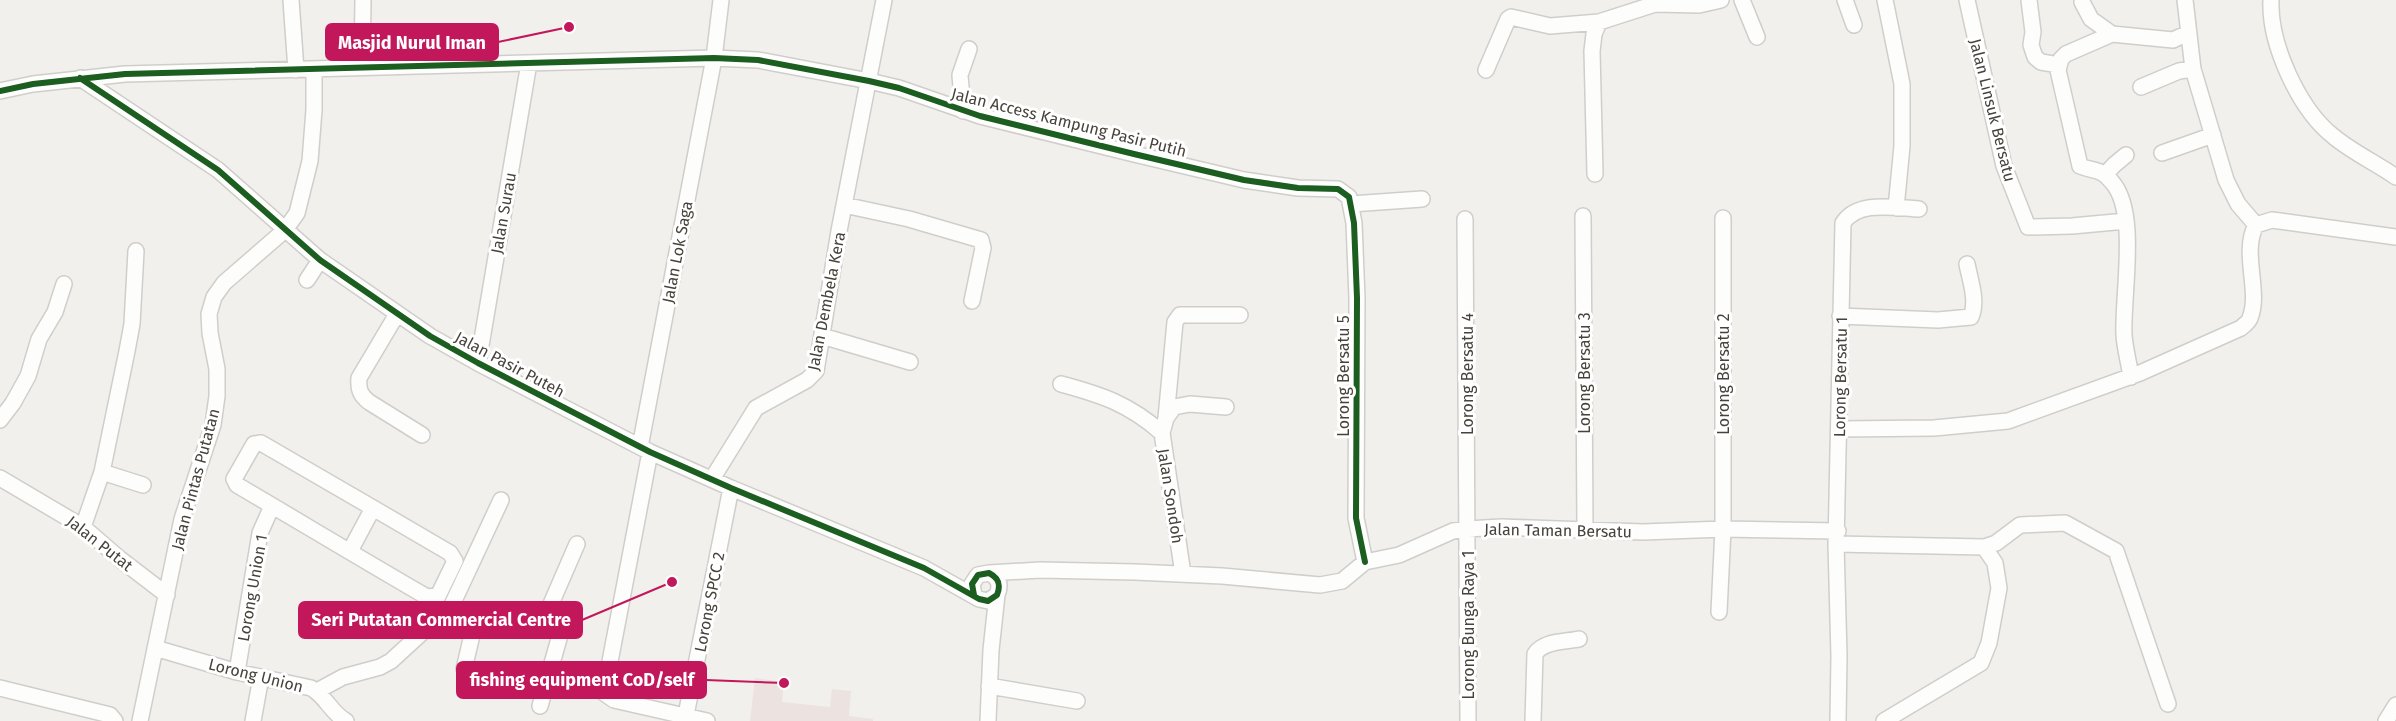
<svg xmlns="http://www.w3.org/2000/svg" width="2396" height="721" viewBox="0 0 2396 721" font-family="'Fira Sans',sans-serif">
  <rect width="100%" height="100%" fill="#f2f0ed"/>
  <!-- medical -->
  <path fill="#ece2df" d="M755,678L784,682L782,702L830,707L832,689L851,691L849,716L873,719V721H750Z"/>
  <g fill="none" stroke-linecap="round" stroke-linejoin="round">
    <defs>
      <path id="minor" d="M291,0L296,70
        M1742,0L1757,37
        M1845,0L1854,25
        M1885,0L1902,84V146L1896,208
        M1967,0L2004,166L2028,227L2072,226L2126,221
        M2029,0L2033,32L2031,45L2035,57L2041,62L2059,65
        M2185,0L2193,69L2226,180L2238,204L2256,225
        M2271,0C2269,44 2299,109 2333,136C2352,152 2376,163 2396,177
        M2082,2L2091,19L2112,34
        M362,67L363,0
        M1486,70L1508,19L1511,17L1550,26L1599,22L1655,4L1699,5L1721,0
        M80,78L218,170L320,260L430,336L478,363L650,452L731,488L924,568L979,599L988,601L997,595C1001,585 999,578 989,573L978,575L972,584L974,595
        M2141,87L2179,71L2193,69
        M0,91L33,84L125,74L714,58L758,60L869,81L899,88L980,116L1134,154L1244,180L1298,188L1338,189L1349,197L1354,223L1357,298L1356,518L1365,562
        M963,111L960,75L969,49
        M2162,153L2213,135
        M1595,174L1592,51L1594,34L1599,22
        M2105,175L2114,165L2126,155
        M1351,204L1422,199
        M844,205L909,219L981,240L983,248L972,301
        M1583,216L1585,529
        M1465,219L1468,721
        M307,280L320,260
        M397,314L359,378C358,389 360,395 369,402L422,435
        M1840,316L1938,320L1971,317C1978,301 1970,280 1967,264
        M822,336L910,362
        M478,363L529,63
        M2131,377C2129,363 2125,349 2124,335C2122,296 2139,212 2112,182C2101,168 2095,172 2080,166L2058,70L2061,59L2066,54L2112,34L2173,40L2188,33
        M1061,384C1102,395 1129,404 1162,433
        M1166,418L1175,322L1180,315H1240
        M0,420L13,403L28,376L39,339L55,312L64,284
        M1839,429L1934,428L2008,421L2140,373L2241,328C2244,325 2249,322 2250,318C2261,292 2241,252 2256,225L2272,220L2396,237
        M640,447L714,58L721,0
        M650,452L604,693L614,700L707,721
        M102,472L143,485
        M0,478L83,527L120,559L167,595
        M712,479L756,408L807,380L816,371L839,231L884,0
        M83,527L102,472L127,351L132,324L136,251
        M1836,544L1984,547L1996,543L2020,525L2065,523L2116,551L2168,704
        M350,551L373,508L450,553L455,561L438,596L427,597C363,560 300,522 237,485L234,479L254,444L261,443L373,508
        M989,573L1040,570L1135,572L1222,576L1320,585L1342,581L1365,562L1399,555L1453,531L1468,529L1501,527L1643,532L1723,529L1838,531
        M1183,574L1162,433L1166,418L1174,407L1190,404L1226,407
        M452,605L476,618L544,620L577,544
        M1719,612L1723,529V218
        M155,648L237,672L311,688C326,696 331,713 346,721
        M464,669L476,618
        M237,672L260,533L272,506
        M989,686L1077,701
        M0,688L110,715L115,721
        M317,691L343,677L380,667L391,661L452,605L501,500
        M540,706L560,635L556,624L544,620
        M686,715L731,488
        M140,721L182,519L213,425L217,396V369L210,333L209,314L214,297L224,283L285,230L297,213L310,161L314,110V69
        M253,721L261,677
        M988,721L991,650L997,595
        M1533,721L1535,654C1543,641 1564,642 1579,639
        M1838,721L1839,656L1836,544L1843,223C1858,200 1894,208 1919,209
        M1884,721L1981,663L1989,643L1999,588L1995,563L1984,547
        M2386,721L2396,705"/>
    </defs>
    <!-- minor casing -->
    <use href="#minor" stroke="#d0ceca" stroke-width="18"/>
    <!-- minor -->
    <use href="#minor" stroke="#fdfdfc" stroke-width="15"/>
    <defs>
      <path id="cycleway" d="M80,78L218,170L320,260L430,336L478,363L650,452L731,488L924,568L979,599L988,601L997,595C1001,585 999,578 989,573L978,575L972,584L974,595
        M0,91L33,84L125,74L714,58L758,60L869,81L899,88L980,116L1134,154L1244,180L1298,188L1338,189L1349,197L1354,223L1357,298L1356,518L1365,562"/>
    </defs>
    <!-- cycleway casing -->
    <use href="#cycleway" stroke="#fff" stroke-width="10"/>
    <!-- cycleway -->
    <use href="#cycleway" stroke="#1b5e20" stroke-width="6"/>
  </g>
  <g text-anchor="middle" stroke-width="6" stroke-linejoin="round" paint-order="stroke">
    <!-- street labels -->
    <g font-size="16" fill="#47423a" stroke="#fff">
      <text transform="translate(1993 110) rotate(76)" y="6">Jalan Linsuk Bersatu</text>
      <text transform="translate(1069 122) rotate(14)" y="6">Jalan Access Kampung Pasir Putih</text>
      <text transform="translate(503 213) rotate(-80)" y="6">Jalan Surau</text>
      <text transform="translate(677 252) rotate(-79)" y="6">Jalan Lok Saga</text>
      <text transform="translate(826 301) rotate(-79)" y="6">Jalan Dembela Kera</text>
      <text transform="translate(510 364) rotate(28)" y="6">Jalan Pasir Puteh</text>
      <text transform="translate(1584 373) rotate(-90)" y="6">Lorong Bersatu 3</text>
      <text transform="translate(1467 374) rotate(-90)" y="6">Lorong Bersatu 4</text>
      <text transform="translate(1723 374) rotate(-90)" y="6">Lorong Bersatu 2</text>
      <text transform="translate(1343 376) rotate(-90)" y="6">Lorong Bersatu 5</text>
      <text transform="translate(1840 377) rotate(-89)" y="6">Lorong Bersatu 1</text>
      <text transform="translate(195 479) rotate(-75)" y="6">Jalan Pintas Putatan</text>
      <text transform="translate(1171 496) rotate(81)" y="6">Jalan Sondoh</text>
      <text transform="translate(1558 530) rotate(1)" y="6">Jalan Taman Bersatu</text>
      <text transform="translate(100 543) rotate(38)" y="6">Jalan Putat</text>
      <text transform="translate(252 588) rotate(-80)" y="6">Lorong Union 1</text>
      <text transform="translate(709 602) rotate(-79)" y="6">Lorong SPCC 2</text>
      <text transform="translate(1468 625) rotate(-90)" y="6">Lorong Bunga Raya 1</text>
      <text transform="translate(256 675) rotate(14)" y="6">Lorong Union</text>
    </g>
  </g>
  <!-- callouts -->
  <path fill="none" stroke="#c2185b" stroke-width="2" d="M569 27L498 42M672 582L582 620M784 683L706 680"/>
  <g fill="#c2185b" stroke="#fff" stroke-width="2">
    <circle cx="569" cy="27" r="6"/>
    <circle cx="672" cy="582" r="6"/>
    <circle cx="784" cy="683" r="6"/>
  </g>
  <g fill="#c2185b" stroke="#c2185b" stroke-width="2">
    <rect x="326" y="24" width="172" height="36" rx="6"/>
    <rect x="299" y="602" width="283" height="36" rx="6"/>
    <rect x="457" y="662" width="249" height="36" rx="6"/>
  </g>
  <g font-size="18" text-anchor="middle" font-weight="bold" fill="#fff">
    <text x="412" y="49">Masjid Nurul Iman</text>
    <text x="441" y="626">Seri Putatan Commercial Centre</text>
    <text x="582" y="686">fishing equipment CoD/self</text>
  </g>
</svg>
